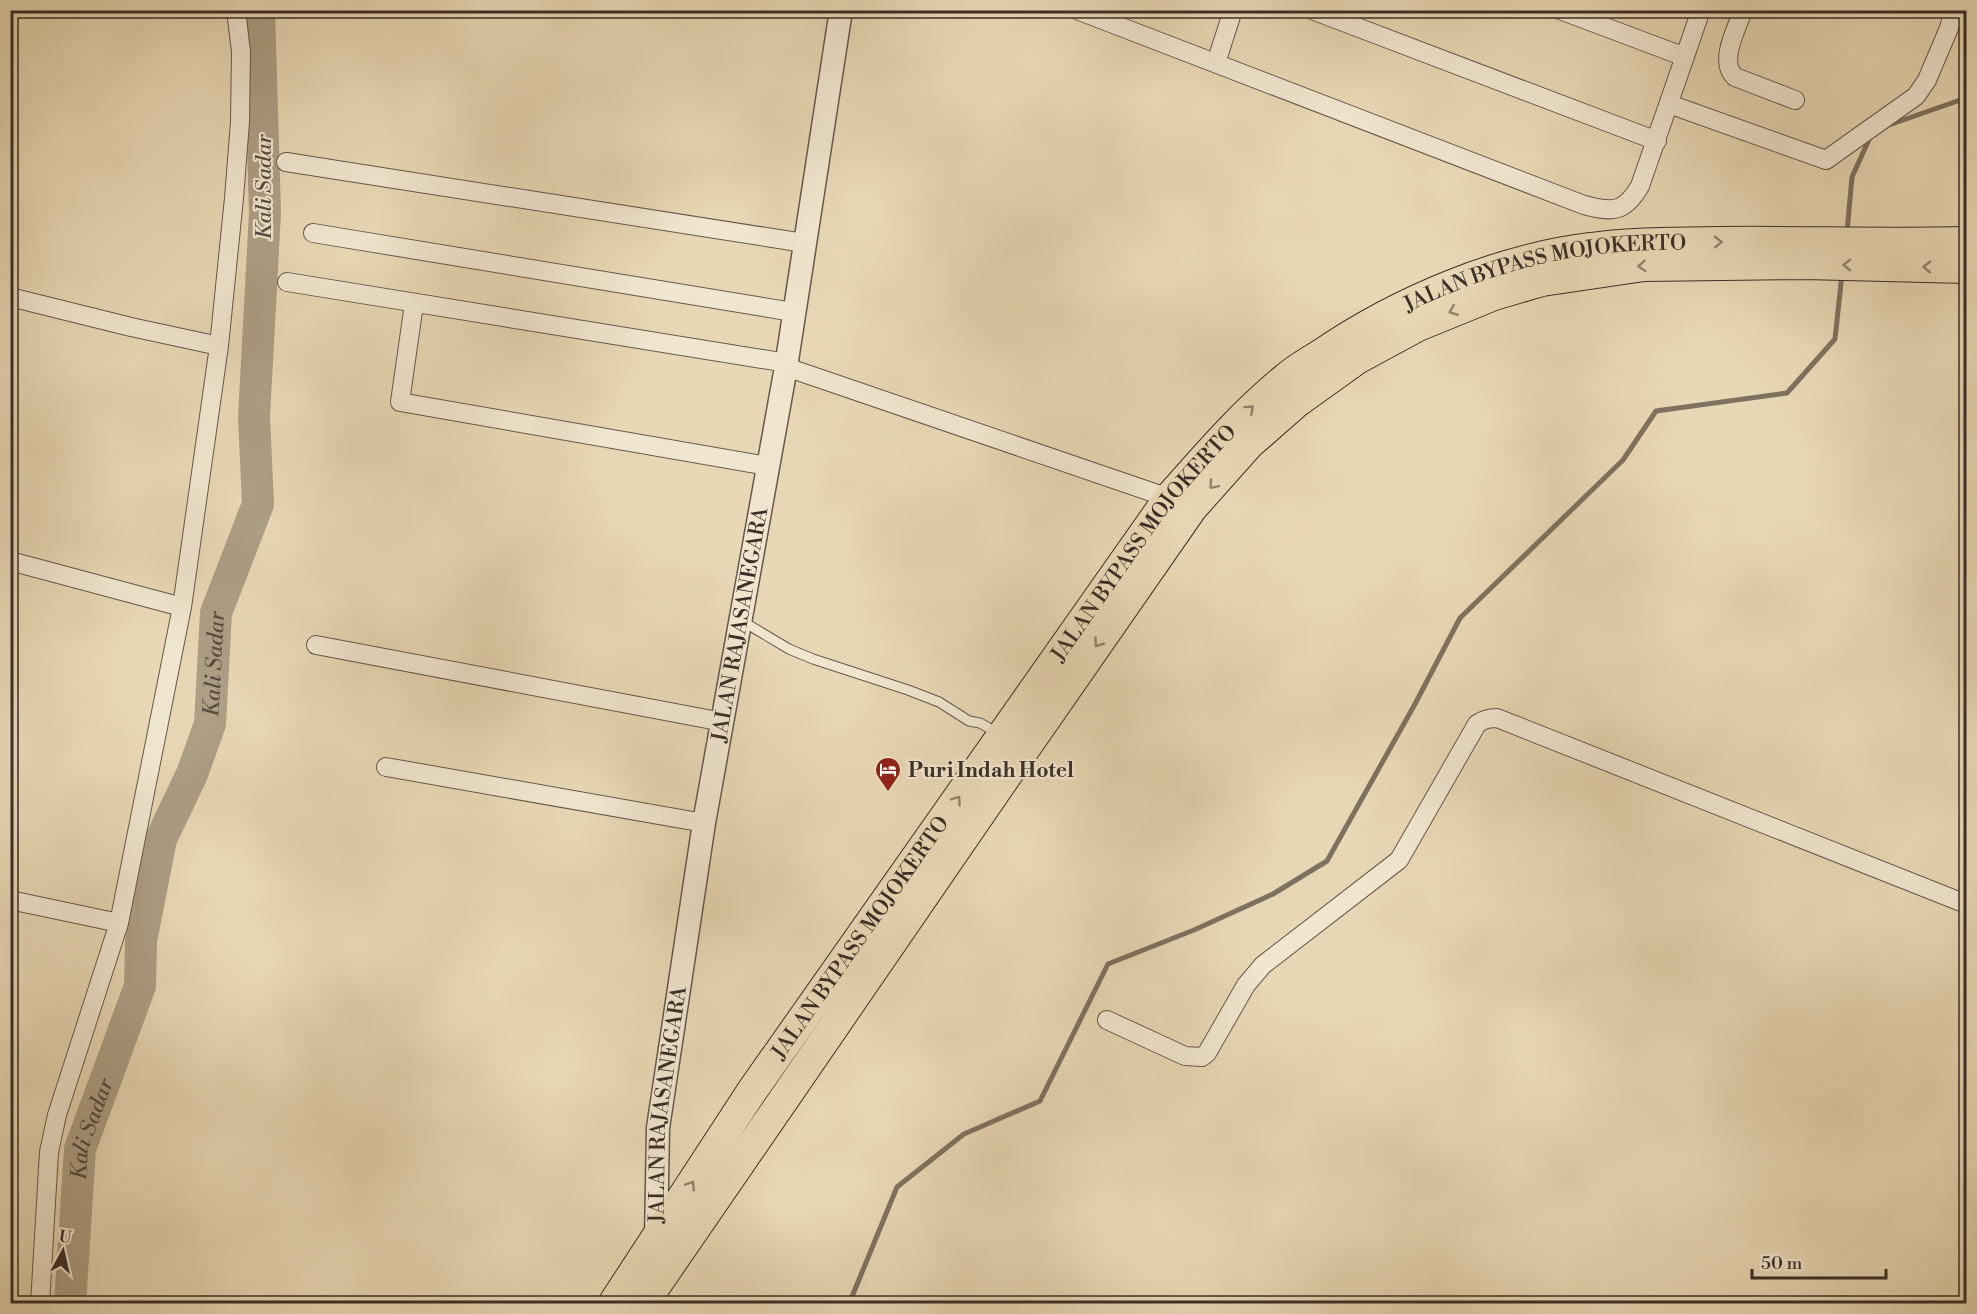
<svg xmlns="http://www.w3.org/2000/svg" width="1977" height="1314" viewBox="0 0 1977 1314" font-family="'Libre Bodoni',serif">
  <rect width="100%" height="100%" fill="#e8d7b4"/>
  <filter id="stains"><feTurbulence type="fractalNoise" baseFrequency=".00333" numOctaves="4"/><feColorMatrix values="0 0 0 0 .2 0 0 0 0 .09 0 0 0 0 .02 0 0 0 .5 -.17"/></filter>
  <radialGradient id="worn" r=".72"><stop offset=".6" stop-color="#630" stop-opacity="0"/><stop offset="1" stop-color="#630" stop-opacity=".3"/></radialGradient>
  <g fill="none" stroke-linecap="round" stroke-linejoin="round">
    <!-- stream -->
    <path stroke="#7f715f" stroke-width="5" d="M1886,126L1966,98
      M1847,232L1852,177L1871,135
      M849,1304L897,1187L964,1134L1040,1101L1108,964L1194,930L1273,894L1327,861L1415,704L1460,618L1623,460L1656,411L1787,393L1835,339L1842,274"/>
    <!-- river -->
    <path stroke="#ad9e84" stroke-width="32" id="s1" d="M70,1304L80,1149L140,986L141,941L161,839L192,774L210,724L216,613L258,504L254,417L265,213L259,10"/>
    <defs>
      <path id="service" d="M742,621L789,649L813,659L908,690L939,702L969,721L980,723L1000,734"/>
      <path id="minor" d="M1077,10L1584,205C1613,213 1625,212 1640,186L1701,10
        M1312,10L1657,141
        M1560,10L1685,57
        M1743,10C1737,29 1718,61 1735,77L1795,100
        M1216,63L1233,10
        M1669,104L1826,160L1916,96L1927,80L1949,28L1954,10
        M286,162L804,243
        M313,233L793,312
        M287,282L787,363
        M10,297L131,327L219,346
        M414,304L400,402L768,466
        M786,367L1169,498
        M10,561L182,607
        M316,645L723,722
        M386,767L704,823
        M10,900L119,923
        M1107,1020L1185,1056L1202,1057L1207,1053L1246,985L1263,965L1399,860L1477,724C1484,719 1489,718 1497,718L1966,904
        M40,1304L49,1152L57,1115L119,923L182,607L219,346L234,198L240,122L241,52L236,10"/>
      <g id="tertiary">
        <path id="s2" d="M656,1239L658,1128L704,823L786,367L841,10"/>
      </g>
      <g id="trunk">
        <path id="s3" d="M613,1304L752,1091L1169,498C1206,456 1242,414 1286,378C1297,368 1311,361 1323,353C1400,301 1499,259 1591,248C1633,242 1675,243 1717,242C1801,241 1883,244 1966,242"/>
        <path d="M643,1304L1026,747L1192,508L1249,444L1297,402L1357,359L1418,326L1494,295L1542,281L1644,266L1805,264L1966,268"/>
      </g>
    </defs>
    <!-- service casing -->
    <use href="#service" stroke="#66584b" stroke-width="11"/>
    <!-- minor casing -->
    <use href="#minor" stroke="#66584b" stroke-width="20"/>
    <!-- tertiary casing -->
    <use href="#tertiary" stroke="#66584b" stroke-width="25"/>
    <!-- trunk casing -->
    <use href="#trunk" stroke="#3b2e28" stroke-width="32"/>
    <!-- service -->
    <use href="#service" stroke="#f0e5ce" stroke-width="9"/>
    <!-- minor -->
    <use href="#minor" stroke="#f0e5ce" stroke-width="18"/>
    <!-- tertiary -->
    <use href="#tertiary" stroke="#f0e5ce" stroke-width="22"/>
    <!-- trunk -->
    <use href="#trunk" stroke="#e8d7b4" stroke-width="30"/>
  </g>
  <!-- one-way arrows -->
  <defs><path id="oneway-chevron" d="M-2-3.5L2.5 0L-2 3.5" fill="none" stroke-width="1.6" stroke-linecap="round" stroke-linejoin="round" transform="scale(1.5)"/></defs>
  <g stroke="#92826e">
    <use href="#oneway-chevron" transform="translate(1718 242) rotate(-1)"/>
    <use href="#oneway-chevron" transform="translate(1847 265) rotate(-179)"/>
    <use href="#oneway-chevron" transform="translate(1642 266) rotate(176)"/>
    <use href="#oneway-chevron" transform="translate(1927 267) rotate(-179)"/>
    <use href="#oneway-chevron" transform="translate(1453 311) rotate(158)"/>
    <use href="#oneway-chevron" transform="translate(1250 409) rotate(-42)"/>
    <use href="#oneway-chevron" transform="translate(1213 485) rotate(131)"/>
    <use href="#oneway-chevron" transform="translate(1098 643) rotate(125)"/>
    <use href="#oneway-chevron" transform="translate(957 800) rotate(-55)"/>
    <use href="#oneway-chevron" transform="translate(691 1185) rotate(-57)"/>
  </g>
  <!-- icons -->
  <defs>
    <symbol id="hotel-pin" viewBox="-11 -11 22 30"><path d="M0 17L-7.5 6A9.5 9.5 0 1 1 7.5 6Z" fill="#8f2418" stroke="#f0e5ce"/><path d="M-6-4.5h1.5V1H6V5H4.5V3h-9V5H-6ZM-4 0a1.8 1.8 0 1 1 3.6 0ZM.5 0V-2.5h3Q6-2.5 6 0Z" fill="#fff"/></symbol>
  </defs>
  <g fill-rule="evenodd">
    <use href="#hotel-pin" x="873" y="755" width="30" height="40"/>
  </g>
  <g text-anchor="middle" stroke-width="4.5" stroke-linejoin="round" paint-order="stroke">
    <!-- street labels -->
    <g font-size="21" fill="#3b2e28" stroke="#f0e5ce">
      <text dy="7" stroke="none"><textPath href="#s3" startOffset="1432">JALAN BYPASS MOJOKERTO</textPath></text>
      <text dy="7" stroke="none"><textPath href="#s3" startOffset="928">JALAN BYPASS MOJOKERTO</textPath></text>
      <text dy="7" stroke="none"><textPath href="#s2" startOffset="621">JALAN RAJASANEGARA</textPath></text>
      <text dy="7" stroke="none"><textPath href="#s3" startOffset="442">JALAN BYPASS MOJOKERTO</textPath></text>
      <text dy="7" stroke="none"><textPath href="#s2" startOffset="135">JALAN RAJASANEGARA</textPath></text>
    </g>
    <!-- poi labels -->
    <g font-size="21" font-weight="bold" fill="#3b2e28" stroke="#f0e5ce" text-anchor="start">
      <text x="908" y="777">Puri Indah Hotel</text>
    </g>
    <!-- water labels -->
    <g font-size="22" font-style="italic" fill="#584a3f" stroke="#f0e5ce">
      <text transform="translate(263 187) rotate(-90)" y="8">Kali Sadar</text>
      <text dy="8" stroke="none"><textPath href="#s1" startOffset="663">Kali Sadar</textPath></text>
      <text dy="8" stroke="none"><textPath href="#s1" startOffset="177">Kali Sadar</textPath></text>
    </g>
  </g>
  <!-- margin -->
  <rect width="1977" height="1314" fill="none" stroke="#e8d7b4" stroke-width="36"/>
  <rect x="12" y="12" width="1953" height="1290" fill="none" stroke="#3b2e28" stroke-width="3"/>
  <rect x="18" y="18" width="1941" height="1278" fill="none" stroke="#3b2e28" stroke-width="1.5"/>
  <!-- north arrow -->
  <g transform="translate(63 1251) rotate(8)" stroke="#f0e5ce" stroke-width="4.5" paint-order="stroke">
  <path d="M0-4.5L10 22L0 15L-10 22Z" fill="#3b2e28"/>
  <text y="-9" font-size="16" font-weight="bold" text-anchor="middle" fill="#3b2e28">U</text>
  </g>
  <!-- scale -->
  <path d="M1752 1269v9h134v-9" fill="none" stroke="#3b2e28" stroke-width="3"/>
  <text x="1761" y="1269" font-size="18" fill="#3b2e28" stroke="#f0e5ce" stroke-width="4.5" paint-order="stroke">50 m</text>
  <rect width="100%" height="100%" filter="url(#stains)"/>
  <rect width="100%" height="100%" fill="url(#worn)"/>
</svg>
